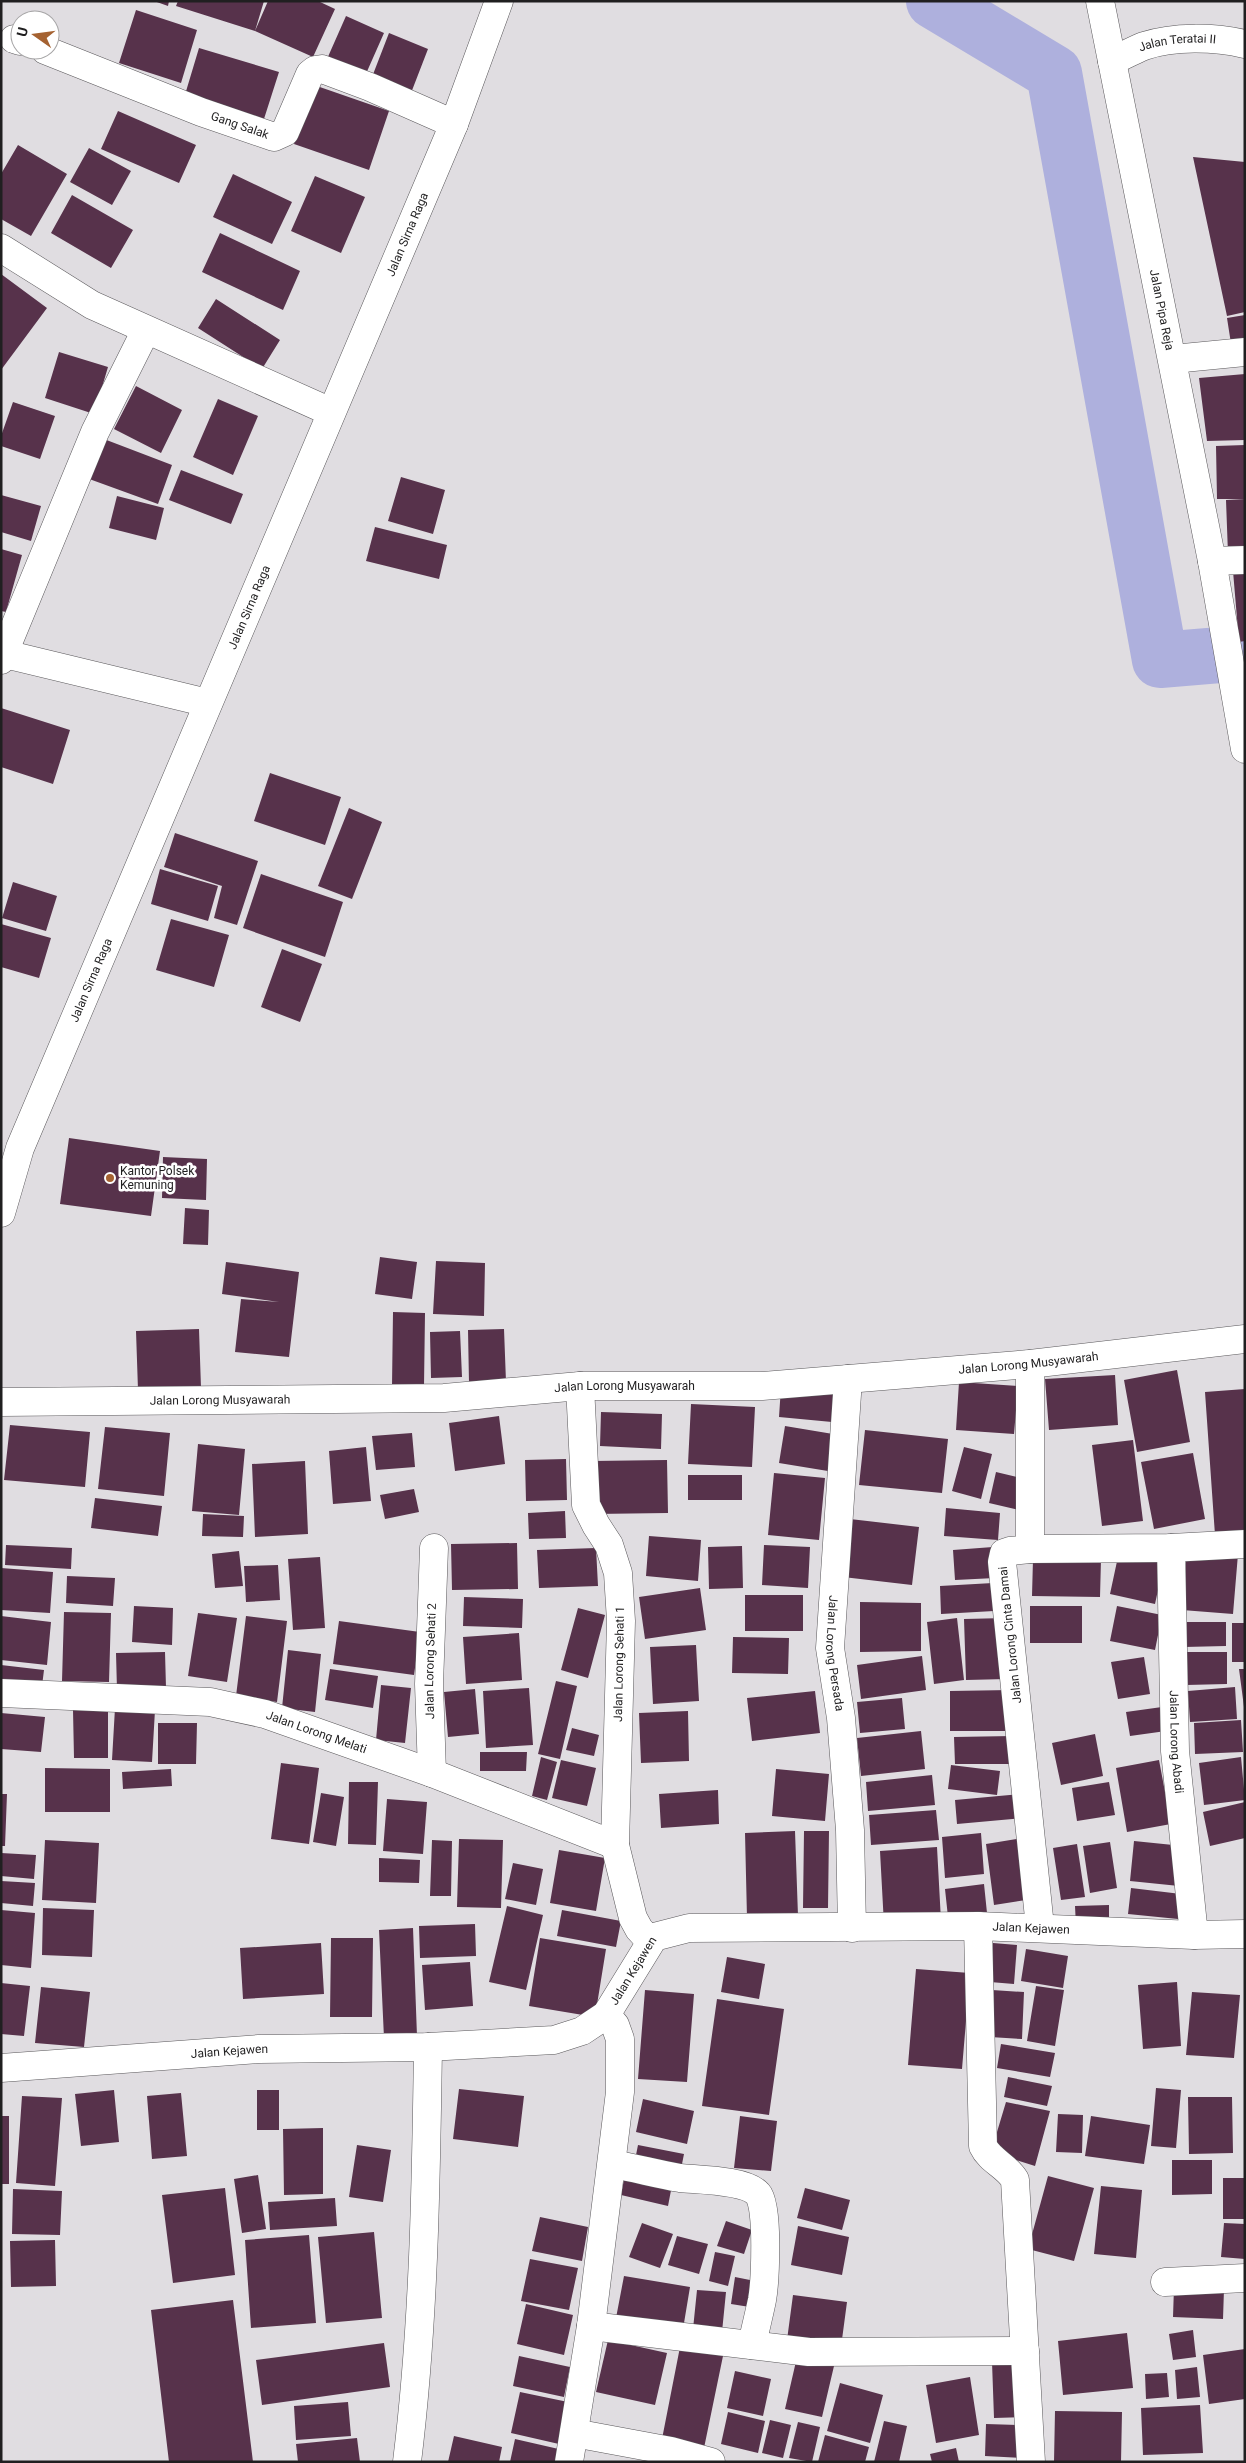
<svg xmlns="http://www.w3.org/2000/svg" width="1246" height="2463" viewBox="0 0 1246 2463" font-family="Roboto,sans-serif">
  <rect width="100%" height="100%" fill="#e0dde1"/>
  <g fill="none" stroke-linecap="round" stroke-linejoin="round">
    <!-- river -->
    <path stroke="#aeb0dd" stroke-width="56" d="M934,1L1054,73L1160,660L1245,653"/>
  </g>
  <!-- building -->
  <path fill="#57324b" d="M154,1H169L168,6Z
    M178,1H264L255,31L176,6Z
    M268,1H318L335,9L313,57L255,31Z
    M136,10L197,30L181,83L119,63Z
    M346,16L384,33L365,76L327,59Z
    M389,33L428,49L411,93L372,77Z
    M199,48L279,72L263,122L184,98Z
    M314,85L389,111L369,170L294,144Z
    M118,111L196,145L179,183L101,149Z
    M18,145L67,174L31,236L1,219V174Z
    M89,148L131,171L112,205L70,182Z
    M1193,157L1245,162V312L1227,316Z
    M233,174L292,202L272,244L213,217Z
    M315,176L365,197L341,253L291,231Z
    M72,195L133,230L111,268L51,233Z
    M220,233L300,271L283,310L202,272Z
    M1,274L47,308L1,370Z
    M216,299L280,340L262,369L198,328Z
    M1245,315V348L1232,350L1227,318Z
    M59,352L108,367L94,414L45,398Z
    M1245,374V440L1207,441L1199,378Z
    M136,386L182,410L161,453L114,429Z
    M218,399L258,416L233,475L193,457Z
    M13,402L55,416L40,459L1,446V436Z
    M96,436L172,465L158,504L81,476Z
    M1245,445V499H1217L1216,446Z
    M181,470L243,494L231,524L169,500Z
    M401,477L445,490L433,534L388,521Z
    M1,495L41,506L31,541L1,532Z
    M117,496L164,508L156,540L109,528Z
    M1245,499V554H1228L1226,500Z
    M375,527L447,545L439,579L366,561Z
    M1,549L22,555L6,612L1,611Z
    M1245,570V641L1239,642L1233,571Z
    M1,708L70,730L53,784L1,767Z
    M270,773L341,797L325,845L254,821Z
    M349,808L382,822L352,899L318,886Z
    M175,833L258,861L237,925L214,918L222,886L164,867Z
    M160,869L218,886L208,921L151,904Z
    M261,874L343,902L325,957L243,928Z
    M13,882L57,896L46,931L2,918Z
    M171,919L229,935L214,987L156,970Z
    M1,924L51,938L39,978L1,967Z
    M282,949L322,964L300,1022L261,1007Z
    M69,1138L160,1151L151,1216L60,1204Z
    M163,1157L207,1159L206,1200L162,1198Z
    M185,1208L209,1210L208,1245L183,1244Z
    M380,1257L417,1262L412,1299L375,1294Z
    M436,1261L485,1263L484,1316L433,1314Z
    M226,1262L299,1272L289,1357L235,1352L241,1299L279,1302L222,1294Z
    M393,1312L425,1313L424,1386H392Z
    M199,1329L201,1388L138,1390L136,1331Z
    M504,1329L506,1382L469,1383L468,1330Z
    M460,1331L462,1377L431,1378L430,1332Z
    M1177,1370L1190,1442L1137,1452L1124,1380Z
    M1115,1375L1118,1425L1049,1430L1045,1379Z
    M959,1382L1018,1386L1014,1434L956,1430Z
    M781,1387L835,1392L832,1422L779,1417Z
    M1245,1389V1533L1215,1535L1205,1392Z
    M691,1404L755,1407L752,1467L688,1464Z
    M601,1412L662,1414L661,1449L600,1446Z
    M499,1416L505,1464L455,1471L449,1423Z
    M10,1425L90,1432L85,1487L4,1480Z
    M785,1426L839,1435L834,1472L779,1463Z
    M105,1427L170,1433L164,1496L98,1489Z
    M865,1430L948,1439L942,1493L859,1485Z
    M412,1433L415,1467L376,1470L372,1436Z
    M1133,1440L1143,1521L1102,1526L1092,1445Z
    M198,1444L245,1449L239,1515L192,1511Z
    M366,1447L371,1501L333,1504L329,1451Z
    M964,1447L992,1454L981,1499L952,1491Z
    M1193,1453L1205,1519L1154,1529L1141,1462Z
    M566,1459L567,1500L526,1501L525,1460Z
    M667,1460L668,1513L594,1514L593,1461Z
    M305,1461L308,1534L255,1537L252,1464Z
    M996,1472L1026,1479L1019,1510L989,1503Z
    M774,1473L825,1478L819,1540L768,1535Z
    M688,1475H742V1500H688Z
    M414,1489L419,1512L385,1519L380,1495Z
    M95,1498L162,1506L158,1536L91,1528Z
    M946,1508L1000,1513L998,1540L944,1536Z
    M565,1511L566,1538L529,1539L528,1513Z
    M203,1514L244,1516L243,1537L202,1536Z
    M850,1519L919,1527L912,1585L843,1577Z
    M649,1536L701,1540L698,1581L646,1576Z
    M517,1543L518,1589L452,1590L451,1544Z
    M6,1545L72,1548L71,1569L5,1565Z
    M764,1545L810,1547L808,1588L762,1585Z
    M742,1546L743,1588L709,1589L708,1547Z
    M993,1547L995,1578L955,1580L953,1550Z
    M596,1548L598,1586L539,1588L537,1550Z
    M1187,1550L1238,1554L1233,1614L1182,1610Z
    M239,1551L243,1586L215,1588L212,1554Z
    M1119,1552L1164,1562L1155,1604L1110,1594Z
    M320,1557L325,1628L293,1630L288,1559Z
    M1033,1559H1101L1100,1597L1032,1596Z
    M278,1565L280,1600L246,1602L244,1566Z
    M1,1568L53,1572L50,1613L1,1610Z
    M67,1576L115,1578L113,1606L66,1603Z
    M993,1583L994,1611L941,1614L940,1586Z
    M700,1588L706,1630L645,1639L639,1597Z
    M745,1595H803V1631H745Z
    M464,1597L523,1599L522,1628L463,1626Z
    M860,1602L921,1603V1651L860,1652Z
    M134,1606L173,1608L172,1645L132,1642Z
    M1030,1606H1082V1643H1030Z
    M1117,1606L1162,1615L1155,1650L1110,1641Z
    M578,1608L605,1615L588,1678L561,1670Z
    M64,1612L111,1613L109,1682L62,1681Z
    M198,1613L237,1618L227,1682L188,1676Z
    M1,1616L51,1622L47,1665L1,1660Z
    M246,1616L287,1621L277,1702L236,1696Z
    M957,1618L964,1680L934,1684L927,1622Z
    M1006,1618L1007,1679L966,1680L964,1619Z
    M339,1621L420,1632L414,1675L333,1664Z
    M1183,1622H1226V1646L1184,1647Z
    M1232,1623H1245V1662H1232Z
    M519,1633L522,1680L466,1684L463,1637Z
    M733,1637L789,1638L788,1674L732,1673Z
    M696,1645L699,1701L653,1704L650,1647Z
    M288,1650L321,1654L315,1712L282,1708Z
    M165,1652L166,1688L117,1690L116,1653Z
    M1186,1652H1227V1684L1186,1685Z
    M922,1656L926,1690L861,1699L857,1665Z
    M1144,1657L1150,1694L1118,1699L1111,1662Z
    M1,1665L44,1670L41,1694L1,1689Z
    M330,1669L378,1676L373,1708L325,1700Z
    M1239,1669H1245V1707H1244Z
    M556,1681L577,1686L560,1759L538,1754Z
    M381,1685L411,1688L405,1743L376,1740Z
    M1235,1687L1237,1719L1190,1722L1188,1691Z
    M529,1688L533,1745L486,1748L483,1691Z
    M475,1689L479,1734L448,1737L444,1692Z
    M1011,1690V1731H950V1691Z
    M815,1691L820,1733L752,1741L747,1698Z
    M902,1698L905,1729L860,1733L857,1702Z
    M1162,1707L1166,1731L1130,1736L1126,1712Z
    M115,1708L155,1710L152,1762L112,1760Z
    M108,1709V1758H74L73,1710Z
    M688,1711L689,1761L641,1763L639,1713Z
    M1,1713L45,1717L41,1752L1,1749Z
    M1241,1720L1243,1752L1195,1754L1194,1723Z
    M158,1723H197L196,1764H158Z
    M572,1728L599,1735L594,1756L566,1750Z
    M921,1731L925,1769L861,1776L857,1738Z
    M1095,1734L1103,1776L1061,1785L1052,1743Z
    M1013,1736L1014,1764H955L954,1737Z
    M480,1752H527L526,1771H480Z
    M541,1757L557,1762L547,1800L532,1796Z
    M1241,1757L1245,1800L1204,1805L1199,1763Z
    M561,1760L596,1768L587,1806L552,1798Z
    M1159,1760L1171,1824L1127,1832L1116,1768Z
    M281,1763L319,1768L309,1844L271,1839Z
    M951,1765L1000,1771L997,1795L948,1789Z
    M45,1768L110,1769V1812H45Z
    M171,1769L172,1786L123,1789L122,1772Z
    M776,1769L829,1774L825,1821L772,1816Z
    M932,1775L935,1805L868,1811L866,1782Z
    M349,1782H378L376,1845L348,1844Z
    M1109,1782L1115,1815L1077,1821L1072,1788Z
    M718,1790L719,1824L661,1828L659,1794Z
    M321,1793L344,1797L336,1846L313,1842Z
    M1,1794H7L5,1846H1Z
    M1021,1794L1024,1818L957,1824L955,1800Z
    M387,1799L427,1802L423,1854L383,1851Z
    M1245,1802V1838L1210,1846L1203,1812Z
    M936,1810L939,1840L871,1845L869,1815Z
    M795,1831L798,1916L747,1918L745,1833Z
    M804,1831H829L828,1908H803Z
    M981,1833L984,1874L945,1878L942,1837Z
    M1023,1838L1033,1899L994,1905L986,1844Z
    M459,1839L503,1840L501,1908L457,1907Z
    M45,1840L99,1843L96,1903L42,1900Z
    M432,1840L452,1841L451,1896H430Z
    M1134,1841L1183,1846L1179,1886L1130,1881Z
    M1110,1842L1117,1888L1090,1893L1083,1846Z
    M1077,1844L1085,1897L1061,1900L1053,1848Z
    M937,1847L941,1921L884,1925L880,1851Z
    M559,1850L605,1858L596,1911L550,1903Z
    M1,1853L36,1855L34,1879L1,1876Z
    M379,1858L420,1860L419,1883L379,1882Z
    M513,1863L543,1869L536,1905L505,1899Z
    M1,1881L35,1883L33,1906L1,1903Z
    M984,1884L987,1913L948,1917L945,1889Z
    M1131,1888L1181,1894L1178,1919L1128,1914Z
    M1109,1905V1925L1076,1926L1075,1906Z
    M507,1906L543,1915L526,1990L489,1982Z
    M43,1908L94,1910L92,1957L42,1955Z
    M1,1910L35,1913L31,1968L1,1965Z
    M562,1910L621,1921L616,1947L557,1936Z
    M475,1924L476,1956L420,1958L419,1926Z
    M413,1928L417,2036L384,2038L379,1930Z
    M331,1938H373L372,2017H330Z
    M540,1938L606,1949L595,2017L529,2006Z
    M321,1943L324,1994L243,1999L240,1948Z
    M993,1943L1017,1945L1014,1984L990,1982Z
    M1026,1949L1068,1956L1063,1988L1021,1981Z
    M727,1957L765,1964L759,1999L721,1992Z
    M470,1962L473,2006L425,2010L422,1965Z
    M916,1969L970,1973L962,2069L908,2065Z
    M1177,1982L1181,2046L1143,2049L1138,1985Z
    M1,1983L30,1986L24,2036L1,2034Z
    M1036,1986L1064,1990L1055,2046L1027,2041Z
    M41,1987L90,1992L84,2047L35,2043Z
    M645,1990L694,1994L687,2082L638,2079Z
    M992,1990L1024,1992L1022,2039L990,2037Z
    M1192,1992L1240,1995L1234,2058L1186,2055Z
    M717,1999L784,2009L769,2115L702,2106Z
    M1001,2044L1055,2053L1050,2077L997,2068Z
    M1008,2077L1052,2086L1047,2106L1004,2097Z
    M1156,2088L1181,2090L1176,2148L1151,2146Z
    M459,2089L524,2096L518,2147L453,2139Z
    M114,2090L119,2142L81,2146L75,2094Z
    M257,2090H279V2130H257Z
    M181,2093L187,2156L152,2159L147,2096Z
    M22,2096L62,2098L55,2186L16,2183Z
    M1188,2097H1232L1233,2153L1189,2154Z
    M643,2099L694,2111L687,2144L636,2132Z
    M1006,2102L1050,2111L1035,2166L991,2152Z
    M1058,2114L1083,2115L1082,2153L1056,2152Z
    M1,2116H9V2184H1Z
    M740,2116L777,2121L771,2171L734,2168Z
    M1091,2116L1150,2125L1144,2164L1085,2156Z
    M323,2128V2194L284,2195L283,2129Z
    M357,2145L391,2150L383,2202L349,2197Z
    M638,2145L684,2154L680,2174L634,2165Z
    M1172,2160H1212V2194L1172,2195Z
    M626,2169L673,2180L668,2206L621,2195Z
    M258,2175L266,2229L242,2233L234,2179Z
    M1048,2176L1094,2188L1074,2261L1028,2249Z
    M1223,2178H1245V2219H1223Z
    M1101,2186L1142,2190L1136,2258L1094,2254Z
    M225,2188L235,2275L173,2283L162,2195Z
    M805,2188L850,2200L842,2230L797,2218Z
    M13,2189L62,2191L60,2235L12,2234Z
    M335,2198L337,2226L270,2230L268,2202Z
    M540,2217L588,2227L582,2261L532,2251Z
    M726,2221L752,2230L744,2254L717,2246Z
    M642,2223L673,2234L660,2268L629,2257Z
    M1224,2223L1245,2224V2259L1221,2257Z
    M798,2226L849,2237L842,2275L791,2265Z
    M374,2232L382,2318L326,2323L318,2237Z
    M309,2235L316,2323L251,2328L245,2240Z
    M677,2236L708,2244L699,2274L668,2265Z
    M55,2240L56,2286L11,2287L10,2241Z
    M715,2252L735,2256L728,2286L709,2281Z
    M530,2259L578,2268L569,2310L521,2301Z
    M624,2276L690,2287L683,2329L616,2318Z
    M735,2277L760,2282L756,2308L731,2304Z
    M1174,2287L1224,2289L1223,2319L1173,2317Z
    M697,2290L726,2292L722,2332L693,2329Z
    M793,2295L847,2302L841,2347L787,2340Z
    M233,2300L253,2462H169L151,2310Z
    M526,2304L573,2315L564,2355L517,2344Z
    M1193,2330L1196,2357L1173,2360L1169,2334Z
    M1127,2333L1133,2388L1063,2395L1058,2341Z
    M608,2340L667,2353L655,2405L596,2392Z
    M384,2343L390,2387L262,2405L256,2360Z
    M680,2347L723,2356L704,2448L662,2439Z
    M1245,2349V2399L1209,2404L1203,2355Z
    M519,2356L570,2367L564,2397L513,2386Z
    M797,2357L834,2366L822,2417L785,2409Z
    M1023,2361L1026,2417L994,2418L992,2362Z
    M1197,2367L1200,2397L1177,2399L1175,2370Z
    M735,2371L771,2379L763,2416L727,2408Z
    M1167,2373L1169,2397L1146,2399L1145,2374Z
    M970,2377L979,2435L936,2443L926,2385Z
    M840,2383L883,2395L870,2443L827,2431Z
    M520,2392L568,2402L559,2444L511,2433Z
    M348,2402L351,2436L296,2440L294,2406Z
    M1200,2405L1203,2453L1143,2455L1141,2408Z
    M1055,2411L1122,2412L1121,2462H1054Z
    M728,2412L765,2421L758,2453L721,2444Z
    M770,2420L791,2425L783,2458L762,2453Z
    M884,2421L907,2426L899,2462H874Z
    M798,2422L820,2427L812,2462L789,2458Z
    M986,2424L1022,2425L1021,2458L985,2456Z
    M825,2435L869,2447L865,2462H818Z
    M454,2436L502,2447L499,2462H448Z
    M357,2438L360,2462H298L296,2444Z
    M515,2439L563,2450L560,2462H510Z
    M956,2448L959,2462H932L930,2454Z"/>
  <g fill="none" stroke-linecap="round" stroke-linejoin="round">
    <defs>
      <g id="minor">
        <path id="s1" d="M1100,1L1212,561L1245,749"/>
        <path d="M14,39L20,41"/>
        <path id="s2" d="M45,50L201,112L274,137L285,132L310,74L315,70L322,69L370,87L454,124"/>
        <path id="s3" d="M1112,61C1123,56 1134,50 1144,46C1174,36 1214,37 1245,44"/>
        <path d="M1,248L92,305L331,412"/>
        <path d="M1173,359L1245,352"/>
        <path d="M1212,561L1245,560"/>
        <path d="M1,653L208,703"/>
        <path d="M1,660L95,432L146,330"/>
        <path id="s4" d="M1,1213L20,1148L454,124L499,1"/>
        <path id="s5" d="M848,1379L830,1648L841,1718L850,1830L852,1928"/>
        <path d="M580,1386L586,1505L596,1525L609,1545L618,1573L621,1621L615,1845L633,1918L639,1929L650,1941"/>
        <path id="s6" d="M1,1402L444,1398L580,1386H762L1030,1364L1245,1339"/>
        <path id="s7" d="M1171,1548L1175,1751L1194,1935"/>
        <path d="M1030,1549V1364"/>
        <path id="s8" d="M1,1693L210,1702L265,1714L432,1773L615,1845"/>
        <path id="s9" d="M432,1773L429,1684L434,1548"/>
        <path d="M978,1926L983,2146C990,2161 1007,2166 1015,2180L1031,2462"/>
        <path d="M1040,1927L1002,1562L1004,1553L1010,1551L1030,1549L1171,1548L1245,1544"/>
        <path id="s10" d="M1,2068L259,2049L428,2047L554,2040L582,2031L606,2015L654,1937L689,1928L978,1926L1194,1935L1245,1934"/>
        <path d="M612,2164C635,2168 657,2174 680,2178C698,2180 746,2180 758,2194C769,2206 765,2283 762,2300C759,2315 755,2330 752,2345"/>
        <path d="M1165,2282L1245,2278"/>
        <path d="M591,2326L809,2352L1025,2351"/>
        <path d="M574,2433L671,2451L711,2462"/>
        <path d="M407,2462C424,2324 426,2185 428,2047"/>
        <path d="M569,2462L591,2326L620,2092V2039L615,2025L606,2015"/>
      </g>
    </defs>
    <!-- minor casing -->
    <use href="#minor" stroke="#5a585b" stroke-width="29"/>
    <!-- minor -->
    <use href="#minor" stroke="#fff" stroke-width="28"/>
  </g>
  <!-- markers -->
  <circle fill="#a56231" stroke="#fff" stroke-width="2" cx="110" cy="1178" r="5"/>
  <g text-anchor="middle" stroke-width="5" stroke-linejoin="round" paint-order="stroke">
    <!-- street labels -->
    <g font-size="12" fill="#201f20" stroke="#fff">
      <text dy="4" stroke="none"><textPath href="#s3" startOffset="69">Jalan Teratai II</textPath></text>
      <text dy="4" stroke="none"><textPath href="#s2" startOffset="209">Gang Salak</textPath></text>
      <text dy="4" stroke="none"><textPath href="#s4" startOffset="1060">Jalan Sirna Raga</textPath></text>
      <text dy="4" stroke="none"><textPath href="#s1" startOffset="315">Jalan Pipa Reja</textPath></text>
      <text dy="4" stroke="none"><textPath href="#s4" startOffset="655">Jalan Sirna Raga</textPath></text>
      <text dy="4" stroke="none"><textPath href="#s4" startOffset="250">Jalan Sirna Raga</textPath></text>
      <text dy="4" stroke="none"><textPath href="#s6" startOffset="1029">Jalan Lorong Musyawarah</textPath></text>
      <text dy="4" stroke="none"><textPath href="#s6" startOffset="624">Jalan Lorong Musyawarah</textPath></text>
      <text dy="4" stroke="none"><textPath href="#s6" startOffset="219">Jalan Lorong Musyawarah</textPath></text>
      <text transform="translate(1010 1635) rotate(-96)" y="4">Jalan Lorong Cinta Damai</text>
      <text dy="4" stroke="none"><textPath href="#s5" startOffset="275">Jalan Lorong Persada</textPath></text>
      <text dy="4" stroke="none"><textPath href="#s9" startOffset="112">Jalan Lorong Sehati 2</textPath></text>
      <text transform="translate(619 1664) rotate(-89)" y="4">Jalan Lorong Sehati 1</text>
      <text dy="4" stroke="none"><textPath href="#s8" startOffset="320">Jalan Lorong Melati</textPath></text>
      <text dy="4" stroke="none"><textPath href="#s7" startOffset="194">Jalan Lorong Abadi</textPath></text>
      <text dy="4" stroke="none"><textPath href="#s10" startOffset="1082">Jalan Kejawen</textPath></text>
      <text dy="4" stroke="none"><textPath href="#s10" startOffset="664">Jalan Kejawen</textPath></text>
      <text dy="4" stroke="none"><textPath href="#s10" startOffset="229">Jalan Kejawen</textPath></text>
    </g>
    <!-- poi labels -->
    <g font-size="12" fill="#201f20" stroke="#fff" text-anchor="start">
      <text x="120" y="1175">Kantor Polsek<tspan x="120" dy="14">Kemuning</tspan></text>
    </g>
  </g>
  <!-- border -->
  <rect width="1246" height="2463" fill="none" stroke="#201f20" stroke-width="5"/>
  <!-- north arrow -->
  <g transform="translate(35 35) rotate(284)"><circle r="24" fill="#ffffff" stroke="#a6a5a6"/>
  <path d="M0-4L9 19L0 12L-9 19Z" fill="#a56231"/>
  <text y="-8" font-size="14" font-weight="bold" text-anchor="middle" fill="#201f20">U</text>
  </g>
</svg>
